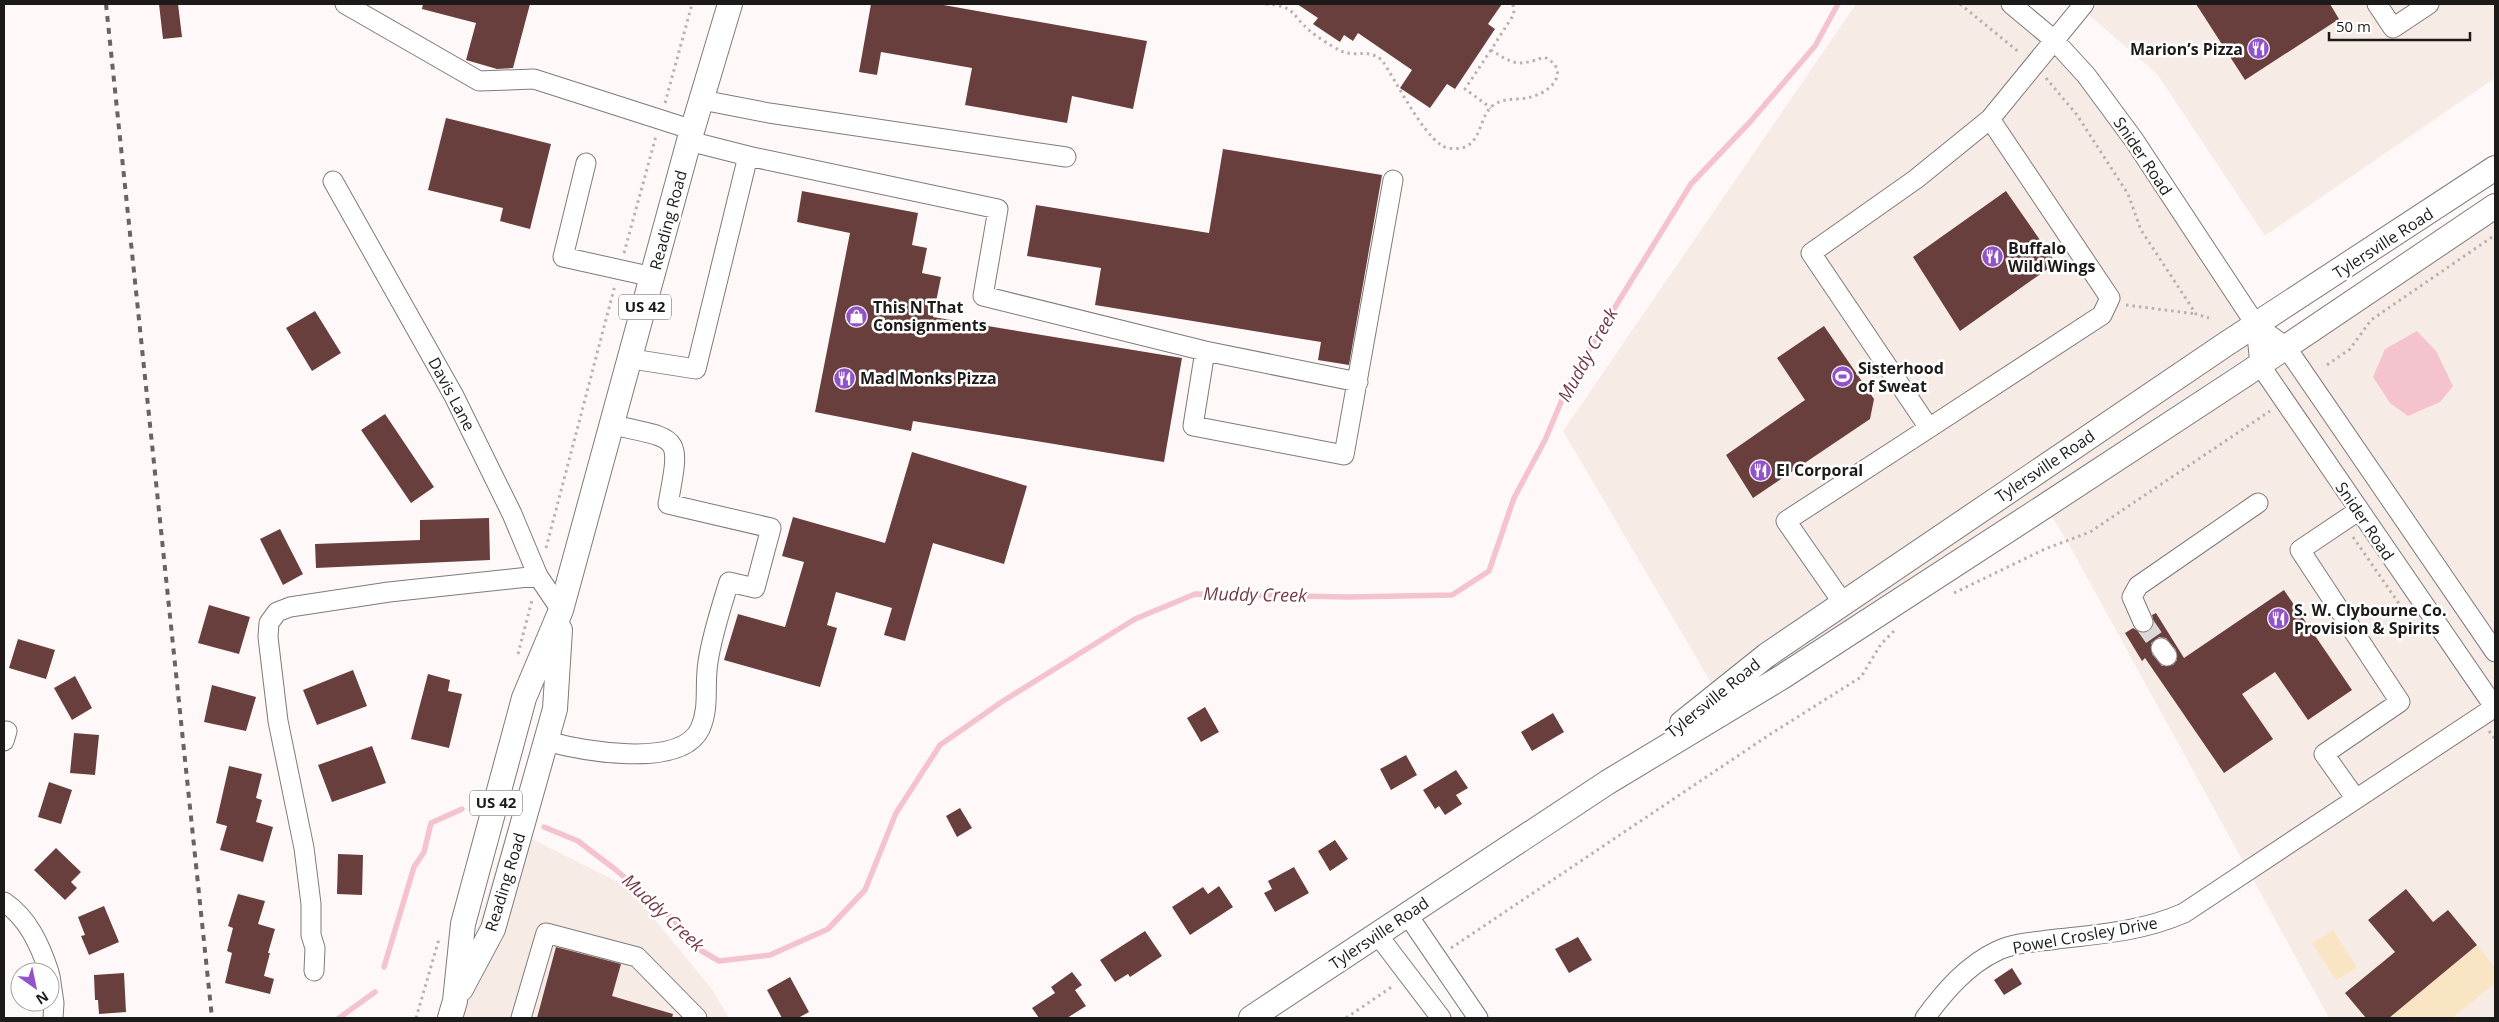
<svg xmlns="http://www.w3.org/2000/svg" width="2499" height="1022" viewBox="0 0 2499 1022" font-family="'Open Sans',sans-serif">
  <rect width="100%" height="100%" fill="#fef9f8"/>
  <!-- built -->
  <path fill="#f7ebe6" d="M1856,4H2011L2053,39L2268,343L1723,703L1563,431Z
    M2076,4H2495V78L2265,236L2157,74Z
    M2495,205V1014L2492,1018H2329L2067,541L2045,506Z
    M508,827L628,887L712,989L729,1018H450Z"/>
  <!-- green -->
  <path fill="#f9e5c3" d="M2333,930L2357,968L2336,980L2312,943Z
    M2477,945L2495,967V983L2452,1018H2389Z"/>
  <!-- water -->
  <path fill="#f4c3cd" d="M2417,331L2436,351L2453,386L2440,402L2408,416L2390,403L2373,377L2385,349Z"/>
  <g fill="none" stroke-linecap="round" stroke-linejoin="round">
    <!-- stream -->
    <path stroke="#f4c3cd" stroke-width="5.5" d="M544,827L578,841L616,870L675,921L695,947L719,961L770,955L828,929L865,890L896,813L940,745L1003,701L1135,619L1195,594L1348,597L1452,595L1489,571L1514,498L1545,440L1570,381L1620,299L1691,184L1750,122L1815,46L1838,4
      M384,967L414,867L424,852L431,823L462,809
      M339,1018L375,992"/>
  </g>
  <!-- building -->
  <path fill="#683f3d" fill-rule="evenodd" d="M159,4H178L182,37L163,39Z
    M423,4H530L513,68L497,69L466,60L476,23L422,9Z
    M871,4H938L1147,41L1133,109L1072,96L1067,123L965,105L972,68L881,52L877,75L859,72Z
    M1297,4H1502L1488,24L1495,29L1455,89L1447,84L1430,108L1400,88L1412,70L1358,33L1353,41L1344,35L1340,42L1313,24L1318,18Z
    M2196,4H2330L2339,19L2245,80Z
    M446,118L551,144L530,229L500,221L503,208L428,190Z
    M1223,149L1382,175L1349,365L1318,360L1321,342L1095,305L1101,268L1027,256L1036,205L1209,233Z
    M802,191L918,213L912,245L927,248L922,273L941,277L933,317L1182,358L1164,462L913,421L911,431L815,412L850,233L797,222Z
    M2006,191L2056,263L1960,331L1913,257Z
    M315,311L341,353L312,371L286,328Z
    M1824,326L1874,399L1870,419L1753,498L1726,455L1805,400L1777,358Z
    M385,414L434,487L411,503L361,430Z
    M912,452L1027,486L1004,564L933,543L905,641L884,635L892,608L836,592L827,625L837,628L820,687L724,660L738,614L785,627L804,562L782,556L793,517L885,543Z
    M489,518L490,560L316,568L315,544L420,540V520Z
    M280,529L303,574L283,585L260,539Z
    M2284,590L2352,690L2308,720L2275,672L2242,694L2273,739L2224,773L2145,658L2142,661L2125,633L2133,628L2141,633L2148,632L2152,628L2154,623L2152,615L2156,613L2184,658ZM2159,637L2166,638L2176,650L2177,660L2173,665L2162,666L2152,654L2151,643Z
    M209,605L250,617L239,654L198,643Z
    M18,639L55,650L46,679L9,668Z
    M353,670L367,706L317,725L303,690Z
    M428,674L450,680L448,691L462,694L449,748L411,739Z
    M75,676L92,708L72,720L54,688Z
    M212,685L256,697L246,731L204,722Z
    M1205,707L1219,732L1201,742L1187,718Z
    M1553,713L1564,732L1532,751L1521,732Z
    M74,733L99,735L95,775L70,773Z
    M372,746L386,783L332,802L318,765Z
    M1406,755L1417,775L1391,790L1380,769Z
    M229,766L262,774L256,798L262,800L256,822L273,827L263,862L220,850L227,826L216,823Z
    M1456,770L1468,788L1456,795L1462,804L1445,815L1439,806L1435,809L1423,790Z
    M49,782L72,790L61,824L38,817Z
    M960,808L972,828L957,837L946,816Z
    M1335,840L1348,859L1330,871L1318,851Z
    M56,848L81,872L71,882L77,888L65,900L34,870Z
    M338,854L363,855L362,895L337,894Z
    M1294,867L1309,893L1275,912L1264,893L1272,889L1268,881Z
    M1219,886L1233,907L1190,935L1172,907L1203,887L1208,894Z
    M2406,889L2433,922L2448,910L2477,945L2389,1018H2366L2345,993L2395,952L2368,920Z
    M238,894L265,901L258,924L275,929L268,953H270L264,976L274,979L270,994L225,983L232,953L227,951L233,928L228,926Z
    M104,906L119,942L89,955L81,936L85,935L78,917Z
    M1145,931L1162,956L1130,977L1128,974L1115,982L1100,960Z
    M1578,937L1592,960L1569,973L1555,949Z
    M556,947L621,964L612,996L673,1014L672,1018H537Z
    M2012,968L2022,984L2004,995L1994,980Z
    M1072,972L1082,985L1075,990L1086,1006L1067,1018H1039L1032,1008L1055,993L1051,987Z
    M124,973L126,1012L99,1014L98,1000H95L94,975Z
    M790,977L809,1012L798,1018H782L767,990Z"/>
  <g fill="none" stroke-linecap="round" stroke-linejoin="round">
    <!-- minor-tunnel -->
    <path stroke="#dcd8d7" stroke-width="19" stroke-dasharray="19 9" stroke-linecap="butt" d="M2143,622L2161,648"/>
    <defs>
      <path id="minor" d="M345,4L479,81L534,79L693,130
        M2011,4L2053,39L2086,75L2134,140L2256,325L2286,347L2495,652
        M2377,4L2393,28L2429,4
        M702,100L769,113L1066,157
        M1990,119L2110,298L2102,315L1929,428L1811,253L1916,179L1990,119L2084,4
        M748,156L998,209L983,296L1205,351L1358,382
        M586,163L563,257L653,277
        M333,181L454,396L512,514L538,576L561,610
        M2256,325L2260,365L2495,708
        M1205,351L1193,426L1344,455L1393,180
        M632,359L696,369L748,156L689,141
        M1843,603L1786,521L1929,428
        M2143,622L2132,597L2138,586L2258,503
        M2161,648L2167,656
        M4,741L7,731
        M546,741C579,750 680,770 700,729C710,707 704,686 708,662C712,635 721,608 729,582L755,588L771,528L668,504C681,434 681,440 613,425
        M2356,799L2324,754L2400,702L2300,550L2358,511
        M4,902C28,918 40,945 49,972
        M1407,914L1478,1018
        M1377,934L1441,1018
        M314,971L315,948L311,935V904L304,848L278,721L268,637L269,623L277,612L290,607L389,592L538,576
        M50,976L54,1003L53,1018
        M521,1018L546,933L637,957L697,1018
        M1925,1018C1944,992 1967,965 1997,951C2016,942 2037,942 2057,939C2102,934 2143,931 2184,913L2495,707"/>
      <path id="major" d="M1682,723L1767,655L2226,344L2495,168
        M461,989L493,929L555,709L560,630
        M450,1018L455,1001L463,924L524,698L561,610L689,141L730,4
        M1251,1018L1608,782L1782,677L2045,506L2246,374L2495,206"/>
    </defs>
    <!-- minor casing -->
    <use href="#minor" stroke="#7f7b7a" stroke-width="21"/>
    <!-- major casing -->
    <use href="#major" stroke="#7f7b7a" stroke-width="26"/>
    <!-- path -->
    <path stroke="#b7b3b2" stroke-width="3" stroke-dasharray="2.5 4" stroke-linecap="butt" d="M1266,4C1296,6 1291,15 1310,31C1316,36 1331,46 1339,50C1356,59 1365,47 1382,60C1397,83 1421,131 1441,145C1448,150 1463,150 1470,144C1483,133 1481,110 1497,103C1508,97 1522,101 1534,96C1554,90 1570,69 1544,57C1518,67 1513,64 1491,50L1514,14L1513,4
      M1960,4L2020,53
      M1491,50L1465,89L1491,108
      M2046,78L2077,115L2128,194L2141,230L2196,314L2209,318
      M665,103L692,4
      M624,253L656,136
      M2126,305L2196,314
      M2327,365L2350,349L2371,320L2495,235
      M2353,537L2402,608
      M546,548L615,285
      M1954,593L2045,549L2090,532L2270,411
      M518,654L532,600
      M2489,731L2495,739
      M1451,948L1769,735L1861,677L1881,644L1894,631
      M416,1018L439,939
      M1346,1018L1393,986"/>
    <!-- minor -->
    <use href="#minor" stroke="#fff" stroke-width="19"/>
    <!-- major -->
    <use href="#major" stroke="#fff" stroke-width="24"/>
    <!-- rail -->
    <path stroke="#676463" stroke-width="4" stroke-dasharray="6 6" stroke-linecap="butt" d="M106,4L212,1018"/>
  </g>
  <!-- icons -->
  <defs>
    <symbol id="restaurant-disc" viewBox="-11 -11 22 22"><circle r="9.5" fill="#9253c9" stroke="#fff"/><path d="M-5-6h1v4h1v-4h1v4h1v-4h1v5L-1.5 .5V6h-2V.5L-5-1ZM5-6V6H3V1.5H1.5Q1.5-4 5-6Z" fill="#fff"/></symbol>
    <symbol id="shop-disc" viewBox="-11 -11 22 22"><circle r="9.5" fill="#9253c9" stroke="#fff"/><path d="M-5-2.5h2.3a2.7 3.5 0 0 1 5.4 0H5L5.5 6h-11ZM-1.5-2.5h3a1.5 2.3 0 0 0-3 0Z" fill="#fff"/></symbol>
    <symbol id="stadium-disc" viewBox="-11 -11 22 22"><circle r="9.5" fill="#9253c9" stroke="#fff"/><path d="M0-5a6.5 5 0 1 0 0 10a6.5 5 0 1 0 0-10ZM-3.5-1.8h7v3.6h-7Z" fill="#fff"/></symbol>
  </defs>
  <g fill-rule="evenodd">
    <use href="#restaurant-disc" x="2246" y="36" width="25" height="25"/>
    <use href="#restaurant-disc" x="1980" y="244" width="25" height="25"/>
    <use href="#shop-disc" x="844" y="304" width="25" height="25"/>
    <use href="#stadium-disc" x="1830" y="364" width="25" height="25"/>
    <use href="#restaurant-disc" x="832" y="366" width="25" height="25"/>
    <use href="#restaurant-disc" x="1748" y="458" width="25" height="25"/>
    <use href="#restaurant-disc" x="2266" y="606" width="25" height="25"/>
  </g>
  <g text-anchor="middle" stroke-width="5" stroke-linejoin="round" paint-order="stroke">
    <!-- shield labels -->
    <g fill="#fff" stroke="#605f5f" stroke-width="1">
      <rect x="619" y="294.5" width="52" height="25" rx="4"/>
      <rect x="470" y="790.5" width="52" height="25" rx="4"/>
    </g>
    <g font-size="15" font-weight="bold" fill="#1c1b1a">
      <text x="645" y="312">US 42</text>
      <text x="496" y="808">US 42</text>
    </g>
    <!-- poi labels -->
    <g font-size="16" font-weight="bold" fill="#1c1b1a" stroke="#fff" text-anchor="start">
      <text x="2243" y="55" text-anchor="end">Marion’s Pizza</text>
      <text x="2008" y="254">Buffalo<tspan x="2008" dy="18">Wild Wings</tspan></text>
      <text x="873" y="313">This N That<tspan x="873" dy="18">Consignments</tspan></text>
      <text x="1858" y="374">Sisterhood<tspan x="1858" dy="18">of Sweat</tspan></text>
      <text x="860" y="384">Mad Monks Pizza</text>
      <text x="1776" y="476">El Corporal</text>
      <text x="2294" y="616">S. W. Clybourne Co.<tspan x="2294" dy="18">Provision &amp; Spirits</tspan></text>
    </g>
    <!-- street labels -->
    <g font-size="16" fill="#1c1b1a" stroke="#fff">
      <text transform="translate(2143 156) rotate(56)" y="6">Snider Road</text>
      <text transform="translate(668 220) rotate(-75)" y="6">Reading Road</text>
      <text transform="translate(2383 243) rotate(-33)" y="6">Tylersville Road</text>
      <text transform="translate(452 394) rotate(62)" y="6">Davis Lane</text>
      <text transform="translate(2045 466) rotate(-34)" y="6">Tylersville Road</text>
      <text transform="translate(2365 521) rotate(56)" y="6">Snider Road</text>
      <text transform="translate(1713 698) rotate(-39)" y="6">Tylersville Road</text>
      <text transform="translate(505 882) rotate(-73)" y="6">Reading Road</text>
      <text transform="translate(1379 933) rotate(-34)" y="6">Tylersville Road</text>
      <text transform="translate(2085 935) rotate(-10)" y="6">Powel Crosley Drive</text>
    </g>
    <!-- water labels -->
    <g font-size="18" font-style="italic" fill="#743748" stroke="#fff">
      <text transform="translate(1588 355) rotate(-61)" y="6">Muddy Creek</text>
      <text transform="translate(1255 595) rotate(1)" y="6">Muddy Creek</text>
      <text transform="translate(663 913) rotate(43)" y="6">Muddy Creek</text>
    </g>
  </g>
  <!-- border -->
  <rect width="2499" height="1022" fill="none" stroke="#1c1b1a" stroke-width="10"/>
  <!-- north arrow -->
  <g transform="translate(35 987) rotate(147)"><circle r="24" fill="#ffffff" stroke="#a4a4a3"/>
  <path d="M0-4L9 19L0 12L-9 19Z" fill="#9253c9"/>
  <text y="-8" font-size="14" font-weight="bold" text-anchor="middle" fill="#1c1b1a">N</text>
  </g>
  <!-- scale -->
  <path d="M2329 32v8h141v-8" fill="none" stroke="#1c1b1a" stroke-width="2.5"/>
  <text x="2336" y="32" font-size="15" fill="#1c1b1a" stroke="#ffffff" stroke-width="4" paint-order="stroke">50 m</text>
</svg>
